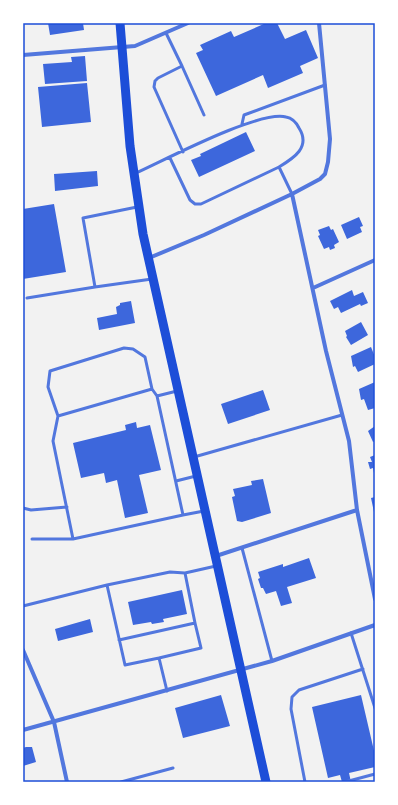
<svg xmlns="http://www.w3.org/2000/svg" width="398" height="805" viewBox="0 0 398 805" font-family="Figtree,sans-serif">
  <rect width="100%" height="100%" fill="#f2f2f2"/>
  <!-- building -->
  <path fill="#3d67dc" d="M48,23H83L84,30L50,35Z
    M266,23H277L285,39L306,30L318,58L300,66L303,73L268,88L263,75L216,96L196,53L203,50L200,45L231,31L234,37Z
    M85,56L87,81L45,84L43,64L72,62L71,57Z
    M87,83L91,122L42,127L38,87Z
    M246,132L255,151L199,177L191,160L201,156L200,154Z
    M97,171L98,186L55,191L54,174Z
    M54,204L66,272L23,279V209Z
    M359,217L363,226L360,227L362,232L347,239L341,225Z
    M329,226L331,230L333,229L339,242L334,245L335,248L330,250L329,247L324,249L318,236L320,235L318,230Z
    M352,290L354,296L363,292L368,303L361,306L360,304L341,313L338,307L334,309L330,301Z
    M131,301L135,323L99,330L97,318L117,314L116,307L120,305V303Z
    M361,322L368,335L351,345L346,337L347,336L345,331Z
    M371,347L375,357V364L358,372L355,366L353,367L351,356Z
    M375,382V408L368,410L364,399L361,400L359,389Z
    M263,390L270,410L228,424L221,404Z
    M136,422L137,428L150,425L161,470L139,475L148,513L125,518L117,480L106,483L104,473L81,478L73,443L126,430L125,425Z
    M375,426V441L373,442L368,431Z
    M375,455V473H374L373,468L370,469L368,462H372L370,457Z
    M263,479L271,513L242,522L237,521L232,497L235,496L233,489L252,485L251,481Z
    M375,497V512H374L371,498Z
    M309,558L316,578L287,587L292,603L281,606L276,591L266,594L263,588H261L258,579L260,578L258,572L283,564V567Z
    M182,590L187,614L163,619L164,622L152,624L151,622L133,625L128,602Z
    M90,619L93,632L58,641L55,629Z
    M221,695L230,726L183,738L175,708Z
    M361,695L375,755V767L349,773L351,782H342L340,775L328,778L312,707Z
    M26,747H32L36,762L23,766V748Z"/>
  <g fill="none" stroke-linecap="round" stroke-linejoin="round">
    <!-- service -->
    <path stroke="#5277de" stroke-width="3" d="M166,33L182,66L158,78L155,81L154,87L183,152
      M182,66L204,115
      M242,124L244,115L325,85
      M170,158L190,200L195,204H201L279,167L292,194
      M136,173C165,160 259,110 286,117C292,118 296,122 299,128C311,147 294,158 279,167
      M137,207L83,218L95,287L152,279
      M27,298L95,287
      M157,396L177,391
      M58,416L152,389
      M194,457L342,415
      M176,481L196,476
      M23,508L31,510L67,507
      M183,515L204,511
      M32,539H73L183,515L157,396L152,389L145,357L133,349L124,348L50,371L48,387L58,416L53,441L73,539
      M242,548L272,661
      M23,606L107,585
      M351,633L375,708
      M119,640L195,623L185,573
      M159,658L201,648L195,623
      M167,691L159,658L125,665L107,585L170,572L185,573L216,566
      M121,782L173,768
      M305,782L291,709L292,697L299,690L363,669
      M345,782L375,774"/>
    <!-- minor -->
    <path stroke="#5277de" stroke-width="4" d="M23,55L135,46L188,23
      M292,194L326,351L349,441L357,510L375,599
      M149,258L204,235L292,194L320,179L325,174L328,162L330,139L319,23
      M313,288L375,260
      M216,556L357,510
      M23,650L54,722L67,782
      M23,730L272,661L375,625"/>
    <!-- primary -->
    <path stroke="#1d4ed8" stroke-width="9" d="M120,23L130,146L143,234L266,782"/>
  </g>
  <!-- border -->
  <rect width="398" height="805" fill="none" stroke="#ffffff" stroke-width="48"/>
  <rect x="24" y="24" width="350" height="757" fill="none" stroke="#1d4ed8" stroke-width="1.5"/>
</svg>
